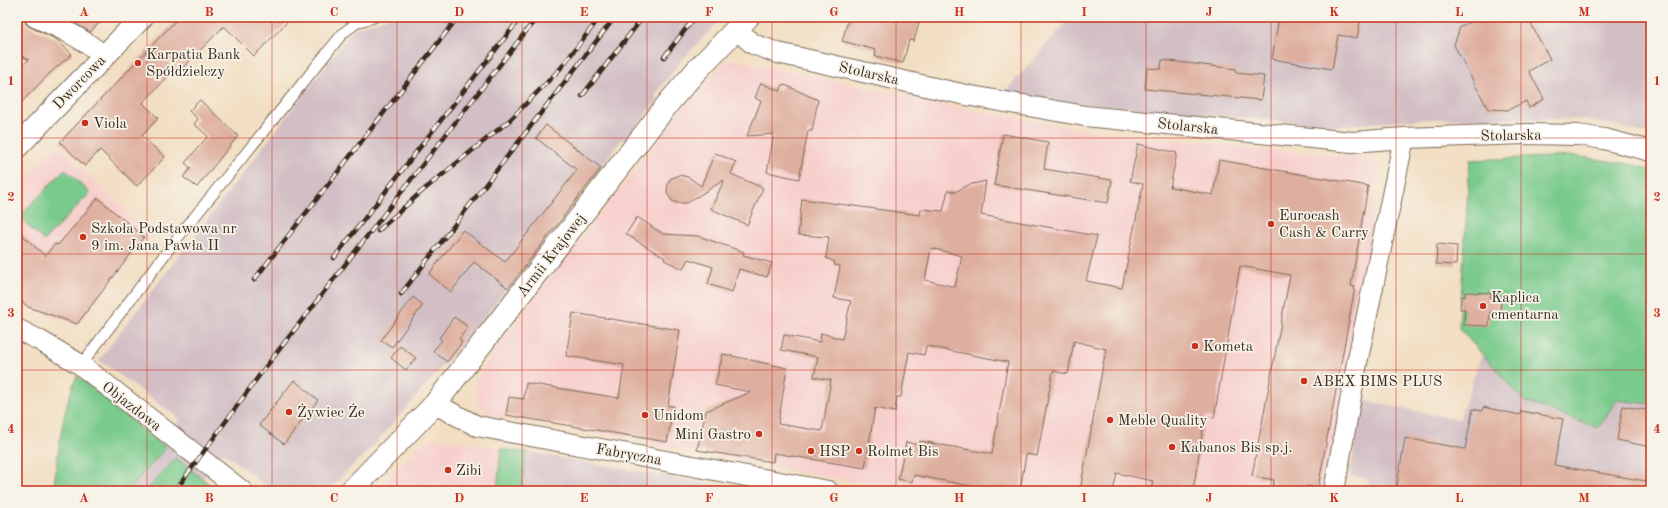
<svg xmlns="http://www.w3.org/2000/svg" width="1668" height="508" viewBox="0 0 1668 508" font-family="'Old Standard TT',serif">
  <rect width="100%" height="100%" fill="#f7f3e8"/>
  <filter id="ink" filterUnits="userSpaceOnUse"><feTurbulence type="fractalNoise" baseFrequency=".025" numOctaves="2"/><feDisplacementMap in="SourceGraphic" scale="8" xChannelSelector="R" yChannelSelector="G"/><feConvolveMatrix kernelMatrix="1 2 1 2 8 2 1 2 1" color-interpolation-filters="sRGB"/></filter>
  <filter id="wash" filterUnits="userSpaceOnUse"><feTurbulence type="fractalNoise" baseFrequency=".012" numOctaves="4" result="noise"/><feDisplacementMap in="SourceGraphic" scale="16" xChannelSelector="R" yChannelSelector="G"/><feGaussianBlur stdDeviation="0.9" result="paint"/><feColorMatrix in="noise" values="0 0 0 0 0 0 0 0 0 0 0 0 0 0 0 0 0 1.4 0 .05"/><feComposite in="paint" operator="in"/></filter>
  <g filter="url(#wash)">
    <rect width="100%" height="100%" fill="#f2dec2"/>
    <!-- built -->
    <path fill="#f7d0ce" d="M736,60L965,109L1083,130L1268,150L1370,158L1378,164L1357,363L1330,491H905L487,414L476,401V381L489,357L687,103L726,61Z
      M58,146L151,235L77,326L29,309L21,311L17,310V188Z
      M436,438L501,449L497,491H375L423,444Z"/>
    <!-- industrial -->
    <path fill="#d2bec4" d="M389,17H723L680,62L655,95L658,99L625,141L622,139L484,318L376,443L327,491H272L223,452L194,491H69L157,443L180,419L99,360L354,29Z
      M1071,17H1651V135L1614,125L1578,119H1423L1337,126L1067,102L1004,93Z
      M1482,354L1524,401L1617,400L1651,404V491H1366L1369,479L1350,476L1363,400L1459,420Z
      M527,452L750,491H521Z"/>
    <!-- green -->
    <path fill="#79ca8c" stroke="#5a7a55" d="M1574,156L1631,164L1651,170V404L1617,400L1598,428L1524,401L1459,328L1470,160Z
      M65,169L90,193L44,241L19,217Z
      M77,376L166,448L127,491H53C59,453 61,411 77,376Z
      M501,449L527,452L521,491H497Z
      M176,458L218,491H146Z"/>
    <g id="blocks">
      <!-- building -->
      <path fill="#deae9e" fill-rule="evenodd" d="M17,17H24L26,24L30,27L56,39L72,54L50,73L17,107V69L29,60L17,53Z
        M63,17H105L90,32Z
        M179,17H292L254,56L224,26L176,75L172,72L143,103L158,118L142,136L165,157L137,186L100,150L85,166L60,142Z
        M849,17H917L916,21L919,23L914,41L909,40L903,63L875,56L876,50L842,41Z
        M1279,17H1361L1357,38L1338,35L1332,69L1272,59Z
        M1478,17H1527L1550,59L1529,71L1544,99L1529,108L1526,101L1508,110L1488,109L1454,45L1460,27Z
        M1162,60L1236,69V73L1264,76L1261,100L1145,89L1147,68L1161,69Z
        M761,83L780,91L783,84L818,100L812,131H808L799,179L767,172L774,134L747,136L761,101L755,98Z
        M200,100L238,136L197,187L183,177L191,168L185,163L208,136L194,124L198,119L189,111Z
        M546,125L601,168L508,288L474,262L451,292L429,274L463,230L505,262L577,170L536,138Z
        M1003,134L1048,142L1044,169L1112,180L1108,203L994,185Z
        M1138,144L1177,153L1170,187L1213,195L1219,160L1368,186L1351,286L1355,287L1318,488L1307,486L1306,491H1272L1274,480L1252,476L1290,275L1240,266L1214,418L1205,416L1193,491H1151L1153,481L1117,473L1113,491H1080L1106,349L1074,341L1068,374L1053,371L1037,456L1026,454L1020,491H996L914,475L912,482L898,479L906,442L919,445L920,441L992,454L1008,362L926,346L924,355L909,352L901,397H897L895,412L875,408L865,468L774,453L773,462L697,450L706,411L751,392L715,385L723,354L787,368L778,424L822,431L831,380L814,377L818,357L781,350L784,335L820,342L821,333L842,339L851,301L834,298L840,266L834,265L835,262L826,258L829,237L798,235L802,199L920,215L921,209L943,211L948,190L955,192L968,185L986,181L981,215L1097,236L1086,281L1122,288L1143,184L1130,181ZM931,248L962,256L955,287L925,280Z
        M715,153L736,162L731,174L763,188L747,225L711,209L724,180L687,203H677L672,201L667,193L668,183L670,179L679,175L688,177L701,186Z
        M98,198L144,237L77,324L28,307L17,297V230L45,256L55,244L58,245Z
        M637,217L663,234L698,236L744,252L743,255L772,263L767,277L739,269L732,292L708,284L713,267L688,259L683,269L664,260L665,258L626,234Z
        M1437,244L1457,246L1456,265L1436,264Z
        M1465,292L1491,293L1490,299L1501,300L1500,313L1490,312L1489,326L1464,325L1465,309H1460L1461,296L1465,297Z
        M413,297L423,305L392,347L381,340Z
        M573,313L680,330L668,406H674L667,442L506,415L509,397L524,399L526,383L619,398L624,365L566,356Z
        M454,317L468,327L459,339L462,342L447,362L433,351L442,340L439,338Z
        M400,346L416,358L406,370L391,358Z
        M294,380L318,400L284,444L259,425Z
        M1623,406L1651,411V447L1617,440Z
        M1483,407L1520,415L1521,411L1563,419L1554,465L1651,482V491H1396L1405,438L1465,449L1473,409L1482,411Z"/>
    </g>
  </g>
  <g filter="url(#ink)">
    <use href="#blocks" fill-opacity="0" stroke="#7b6957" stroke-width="1"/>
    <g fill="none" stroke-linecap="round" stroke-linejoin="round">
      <defs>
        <path id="service" d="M81,365L175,241L343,33L358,22L375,17"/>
        <path id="minor" d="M35,17C61,28 82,38 104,56
          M736,29L753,44L778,53L966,95L1085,116L1352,142L1404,138L1527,134L1578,135L1604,139L1651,151
          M17,329L39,340L81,365L242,491
          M435,404L477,426L828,491
          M1334,491L1357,363L1404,138"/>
        <path id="tertiary" d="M17,147L142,17
          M351,491L435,404L670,101L696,71L748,17"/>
      </defs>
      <!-- service casing -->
      <use href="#service" stroke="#7b6957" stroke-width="12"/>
      <!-- minor casing -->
      <use href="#minor" stroke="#7b6957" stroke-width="22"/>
      <!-- tertiary casing -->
      <use href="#tertiary" stroke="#7b6957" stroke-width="24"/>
      <!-- service -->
      <use href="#service" stroke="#fff" stroke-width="10"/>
      <!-- minor -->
      <use href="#minor" stroke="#fff" stroke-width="20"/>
      <!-- tertiary -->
      <use href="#tertiary" stroke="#fff" stroke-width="22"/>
      <defs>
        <path id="rail" d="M664,57L695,17
          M582,96L643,17
          M378,231L421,192L510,120L560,69L600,17
          M334,258L521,17
          M254,280L458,17
          M401,294L615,17
          M175,491L261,373L537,17"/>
      </defs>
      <!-- rail casing -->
      <use href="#rail" stroke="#3b2a1e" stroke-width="4.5"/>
      <!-- rail -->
      <use href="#rail" stroke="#f7f3e8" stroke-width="3" stroke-dasharray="9" stroke-linecap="butt"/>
    </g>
  </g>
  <!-- grid -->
  <path fill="none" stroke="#c8321e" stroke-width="1" stroke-opacity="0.55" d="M147,17V491M272,17V491M397,17V491M522,17V491M647,17V491M772,17V491M896,17V491M1021,17V491M1146,17V491M1271,17V491M1396,17V491M1521,17V491M17,138H1651M17,254H1651M17,370H1651"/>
  <!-- markers -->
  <g fill="#c8321e" stroke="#f7f3e8" stroke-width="1.5">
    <circle cx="138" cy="63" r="4"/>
    <circle cx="85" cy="123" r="4"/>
    <circle cx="1271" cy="224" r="4"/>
    <circle cx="83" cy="237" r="4"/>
    <circle cx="1483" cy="306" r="4"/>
    <circle cx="1195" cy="346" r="4"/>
    <circle cx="1304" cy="381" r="4"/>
    <circle cx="289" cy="412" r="4"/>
    <circle cx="645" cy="415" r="4"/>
    <circle cx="1110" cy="420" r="4"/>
    <circle cx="759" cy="434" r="4"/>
    <circle cx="1172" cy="447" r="4"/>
    <circle cx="811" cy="451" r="4"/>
    <circle cx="859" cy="451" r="4"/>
    <circle cx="448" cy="470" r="4"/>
  </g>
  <g text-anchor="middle" stroke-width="3.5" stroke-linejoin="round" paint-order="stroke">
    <!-- poi labels -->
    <g font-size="15" fill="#3b2a1e" stroke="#f7f3e8" text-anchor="start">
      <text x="146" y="59">Karpatia Bank<tspan x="146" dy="17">Spółdzielczy</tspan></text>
      <text x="93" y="128">Viola</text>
      <text x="1279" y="220">Eurocash<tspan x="1279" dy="17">Cash &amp; Carry</tspan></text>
      <text x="91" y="233">Szkoła Podstawowa nr<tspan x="91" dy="17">9 im. Jana Pawła II</tspan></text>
      <text x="1491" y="302">Kaplica<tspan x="1491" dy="17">cmentarna</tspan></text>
      <text x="1203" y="351">Kometa</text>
      <text x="1312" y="386">ABEX BIMS PLUS</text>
      <text x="297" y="417">Żywiec Że</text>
      <text x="653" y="420">Unidom</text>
      <text x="1118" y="425">Meble Quality</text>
      <text x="751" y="439" text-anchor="end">Mini Gastro</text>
      <text x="1180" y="452">Kabanos Bis sp.j.</text>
      <text x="819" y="456">HSP</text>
      <text x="867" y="456">Rolmet Bis</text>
      <text x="456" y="475">Zibi</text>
    </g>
    <!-- street labels -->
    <g font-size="15" fill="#3b2a1e" stroke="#f7f3e8">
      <text transform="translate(869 73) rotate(13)" y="5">Stolarska</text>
      <text transform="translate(79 82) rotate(-46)" y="5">Dworcowa</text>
      <text transform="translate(1188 126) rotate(6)" y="5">Stolarska</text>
      <text transform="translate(1511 135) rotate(-1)" y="5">Stolarska</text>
      <text transform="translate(551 255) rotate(-52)" y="5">Armii Krajowej</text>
      <text transform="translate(132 406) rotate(38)" y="5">Objazdowa</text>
      <text transform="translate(629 454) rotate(10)" y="5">Fabryczna</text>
    </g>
  </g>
  <!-- margin -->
  <rect width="1668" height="508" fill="none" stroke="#f7f3e8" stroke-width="44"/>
  <rect x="22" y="22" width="1624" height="464" fill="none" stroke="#c8321e" stroke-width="1.5"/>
  <g font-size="13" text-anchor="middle" font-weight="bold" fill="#c8321e">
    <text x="84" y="16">A</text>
    <text x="209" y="16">B</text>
    <text x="334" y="16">C</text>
    <text x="459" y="16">D</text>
    <text x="584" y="16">E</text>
    <text x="709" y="16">F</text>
    <text x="834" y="16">G</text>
    <text x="959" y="16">H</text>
    <text x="1084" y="16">I</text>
    <text x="1209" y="16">J</text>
    <text x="1334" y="16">K</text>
    <text x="1459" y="16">L</text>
    <text x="1584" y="16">M</text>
    <text x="11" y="85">1</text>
    <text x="1657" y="85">1</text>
    <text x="11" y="201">2</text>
    <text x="1657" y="201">2</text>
    <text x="11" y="317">3</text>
    <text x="1657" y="317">3</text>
    <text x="11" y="433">4</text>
    <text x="1657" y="433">4</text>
    <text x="84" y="502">A</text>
    <text x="209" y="502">B</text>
    <text x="334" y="502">C</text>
    <text x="459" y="502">D</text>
    <text x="584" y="502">E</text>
    <text x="709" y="502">F</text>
    <text x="834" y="502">G</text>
    <text x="959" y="502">H</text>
    <text x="1084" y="502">I</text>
    <text x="1209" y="502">J</text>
    <text x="1334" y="502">K</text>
    <text x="1459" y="502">L</text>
    <text x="1584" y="502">M</text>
  </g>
</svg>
